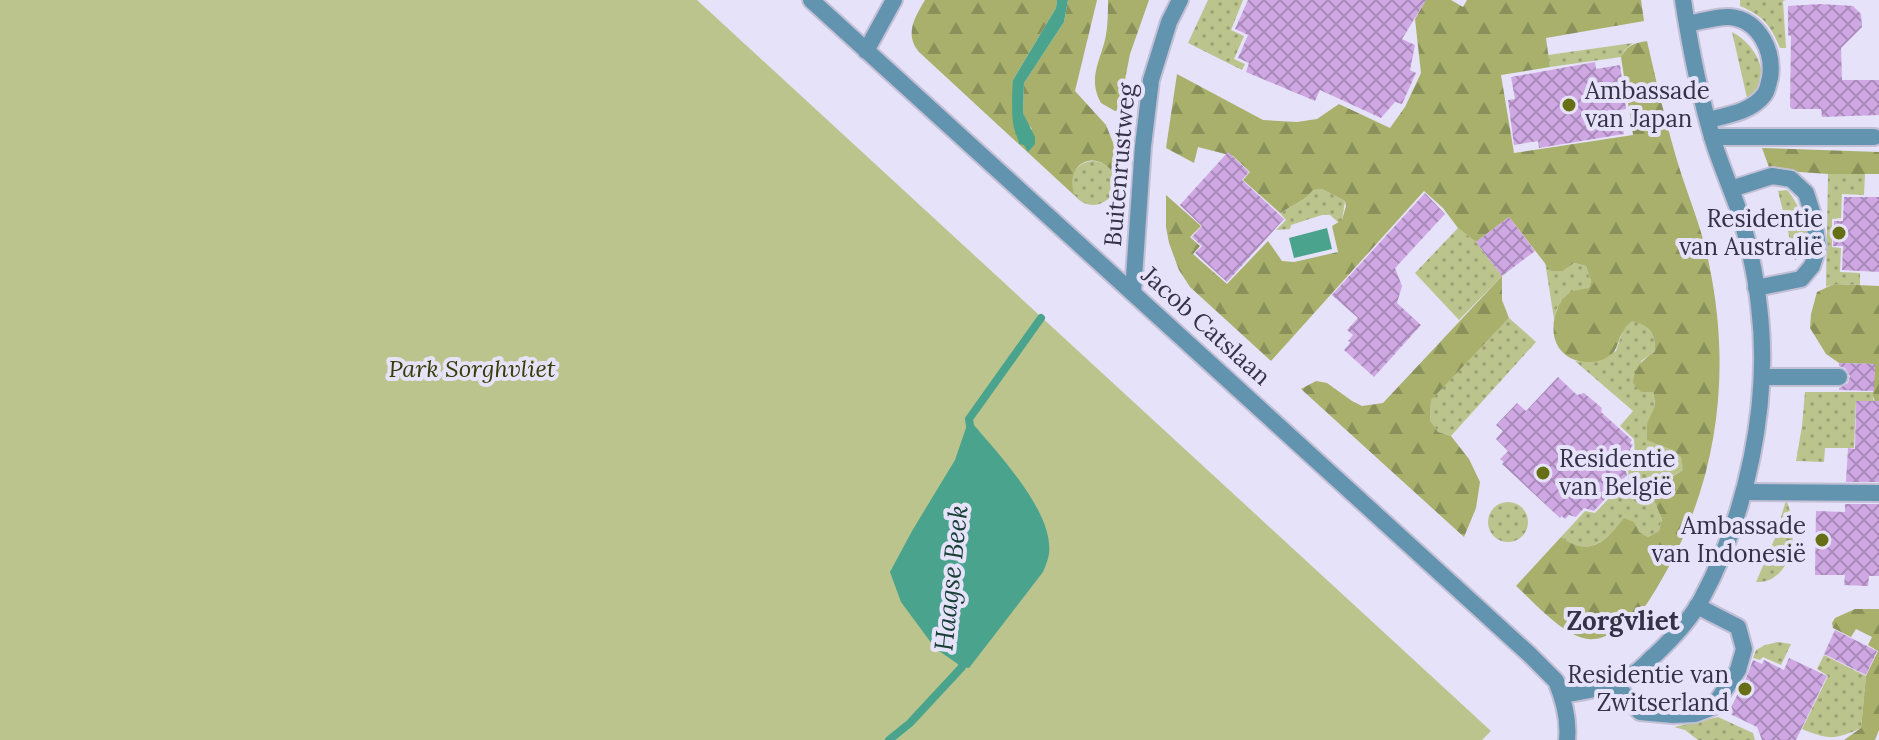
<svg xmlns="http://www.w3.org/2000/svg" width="1879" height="740" viewBox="0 0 1879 740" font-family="Lora,serif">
  <defs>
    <pattern id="grass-dots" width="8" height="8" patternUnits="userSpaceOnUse" patternTransform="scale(2)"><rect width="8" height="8" fill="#bcc48d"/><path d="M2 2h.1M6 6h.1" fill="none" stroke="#9aa075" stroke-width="1.8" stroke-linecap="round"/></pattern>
    <pattern id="forest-firs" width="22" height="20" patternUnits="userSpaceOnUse" patternTransform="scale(2)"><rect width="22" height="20" fill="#a8b06b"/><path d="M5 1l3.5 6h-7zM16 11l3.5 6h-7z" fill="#8a905a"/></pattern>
    <pattern id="building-cross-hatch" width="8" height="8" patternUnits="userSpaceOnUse" patternTransform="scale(2)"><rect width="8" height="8" fill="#cfa8e3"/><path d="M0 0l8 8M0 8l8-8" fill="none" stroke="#a989ba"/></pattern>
  </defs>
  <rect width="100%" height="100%" fill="#e6e2f9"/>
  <!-- grass -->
  <path fill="url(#grass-dots)" d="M1208,0H1243L1231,30L1244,36L1234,59L1245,64L1242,70L1188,43Z
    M1740,0H1786L1783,1L1786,48H1780C1770,24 1763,16 1740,6Z
    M1732,32C1750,41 1771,68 1757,89C1755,93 1750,95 1747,98Z
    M1633,43L1625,50L1621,57L1550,67L1548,55Z
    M1071 183a22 22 0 1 1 44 0a22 22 0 1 1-44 0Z
    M1828,174H1865L1864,195L1842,194L1841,218L1832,219V247L1841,248L1840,272L1860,273V285L1834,284L1826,287Z
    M1322,189L1345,201L1342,221L1339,223L1330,215H1322L1291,225L1290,229L1276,230L1286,220L1280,213L1304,199L1312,190Z
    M1787,190C1801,206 1819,246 1795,260L1778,191Z
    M1458,228L1476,242L1502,276L1459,320L1415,273Z
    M1545,262L1552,271H1563L1574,263L1586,266L1591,281L1589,288L1557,308L1554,319Z
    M1509,318L1536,342L1451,436L1438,432L1430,420L1431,399Z
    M1632,320C1649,325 1656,333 1655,351L1641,361C1647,377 1659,396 1653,413C1649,427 1647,423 1647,439L1672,450L1682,457L1683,470L1649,489L1662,519L1659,531L1648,537L1639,532L1615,530C1596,548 1583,553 1561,537L1585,511L1595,513L1629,477L1627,465L1635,456L1634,439L1620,426L1633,411L1575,361L1589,362L1616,351L1623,330Z
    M1805,392H1874L1873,399L1875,401H1856L1854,448H1825L1824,462L1796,461L1802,426Z
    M1786,500C1797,523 1797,568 1769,580C1765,582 1760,582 1756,582L1775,538Z
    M1488 522a20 20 0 1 1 40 0a20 20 0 1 1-40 0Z
    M1778,642L1791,644L1781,665L1763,657L1760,660L1753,658L1756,650L1765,645Z
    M1824,655L1866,676L1861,728C1835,740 1829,740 1802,729L1828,676L1817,669Z
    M1718,717L1753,733L1755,740H1698L1685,730L1674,727Z"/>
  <!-- forest -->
  <path fill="url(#forest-firs)" d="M925,0H1057L1056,8L1013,80L1017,134L1019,137L1032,129L1027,123L1023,113L1024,83L1064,22L1068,0H1097L1075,91L1106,125L1116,150L1115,176C1098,146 1062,163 1075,196L919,52C904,34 915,17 925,0Z
    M1108,0H1149L1130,54L1119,110L1115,111L1101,103C1088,80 1099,63 1105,40C1108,27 1108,13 1108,0Z
    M1426,0H1451L1463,7L1467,0H1641L1644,21L1546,38L1550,67L1501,75L1514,153L1633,135L1621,57C1628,45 1634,43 1647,41C1657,84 1667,128 1680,170C1690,201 1703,232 1709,264C1734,383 1715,499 1648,602C1638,617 1629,626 1612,633C1604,637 1597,640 1588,639C1563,636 1534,602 1516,586L1561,537C1589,557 1605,543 1624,518L1634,522L1639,532L1648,537L1659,531L1662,519L1649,489L1659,479L1670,478L1683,470L1681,457L1672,450L1647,440C1647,439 1647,426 1647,425C1651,410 1658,411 1653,392H1641L1633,383C1634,367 1643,360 1655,351C1656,333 1649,325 1632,321C1629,324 1626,326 1624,330C1617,339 1619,350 1609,356C1595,366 1570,364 1559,348C1548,332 1554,303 1571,292C1575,290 1584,289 1589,288L1591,281L1586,266L1574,263L1563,271H1551L1509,217L1476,242L1458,228L1443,208L1424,191L1271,361L1190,287L1179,270L1169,243L1166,227V195L1201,226L1190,237L1200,246L1193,254L1227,284L1268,241L1282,261L1294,262L1338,252L1332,226L1342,220L1346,206L1345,201L1322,189L1313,190L1304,199L1280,213L1243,180L1250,172L1233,156L1198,147L1194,163L1166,148L1177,74L1263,120L1297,122L1317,119L1339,104L1390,128L1405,107L1421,73L1415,19Z
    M1762,148L1879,152V174H1828L1770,170Z
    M1502,276V300L1509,318L1431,400L1430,420L1438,432L1451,436L1469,459L1480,482L1476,508L1464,537L1301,389L1316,381L1327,383L1352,401L1362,406L1383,403Z
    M1834,284L1879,286V401H1875L1873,396L1875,364L1839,363L1826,354L1810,328L1811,314L1817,292Z
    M1855,609H1879V730L1875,740H1844L1861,728L1866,676L1878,651L1868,645L1872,637L1856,629L1851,637L1833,628L1832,623L1835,618Z"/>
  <!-- green -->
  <path fill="#bcc48d" d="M0,0H697L1491,731L1482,740H0Z"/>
  <!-- water -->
  <path fill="#4aa38c" d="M1057,0H1068L1064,22L1024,83L1023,113L1035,137V144L1028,152L1024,145L1019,144C1019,139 1016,136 1015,131C1011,122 1012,91 1013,80L1056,8Z
    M1327,228L1332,249L1294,258L1289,238Z
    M969,419C995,451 1054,510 1049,554C1048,560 1045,567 1043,572L969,668L962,667L935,648L901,602L890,572L912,531L955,460Z"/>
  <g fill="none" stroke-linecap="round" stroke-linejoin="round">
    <!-- stream -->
    <path stroke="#4aa38c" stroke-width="8" d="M970,426L969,419L1041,318
      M889,740L910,723L962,667L963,657"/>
  </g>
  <!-- building -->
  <path fill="url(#building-cross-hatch)" d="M1248,0H1426L1402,39L1415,45L1410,70L1416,73L1402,104L1395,102L1381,118L1320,90L1315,101L1246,72L1249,63L1238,58L1248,35L1235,29Z
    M1821,4L1853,6L1861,14L1862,27L1841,48L1842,80H1879V115L1822,117L1821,109H1792L1790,107L1791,36L1788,35V6Z
    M1595,62L1596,69L1620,65L1626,109L1620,110L1624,134L1539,148L1538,141L1514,145L1508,100L1515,99L1511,77Z
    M1228,152L1249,172L1242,180L1284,219L1227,282L1195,253L1202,246L1192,237L1202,226L1180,205Z
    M1425,193L1445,214L1395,268L1402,286L1397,303L1421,325L1374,377L1344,350L1351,342L1348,341L1353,335L1347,330L1358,318L1332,295Z
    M1844,197H1879V272L1842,270L1843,246H1833L1834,221H1843Z
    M1509,217L1535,251L1502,276L1476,242Z
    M1839,363L1875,364L1874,391L1839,390V388L1848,383L1850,376L1845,368L1839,366Z
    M1558,377L1577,395L1584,393L1602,408L1601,412L1632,440L1630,443L1633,445L1630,449L1632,457L1624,465L1627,475L1594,511L1584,508L1576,517L1569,515L1565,519L1562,516L1560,518L1502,464L1504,462L1500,459L1508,451L1496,439L1503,431L1496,425L1517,403L1526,411Z
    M1856,401H1879V482H1846L1848,448L1855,449Z
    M1845,504H1879V576H1869L1868,586L1844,585L1845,575H1815L1816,511L1845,512Z
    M1835,630L1877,651L1866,675L1824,654Z
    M1789,658L1827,676L1796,740H1762L1757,727L1728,713L1747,676L1753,660L1762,664L1764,660L1784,670Z"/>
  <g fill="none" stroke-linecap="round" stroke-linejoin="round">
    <defs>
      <path id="lane" d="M1687,24C1700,22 1717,16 1730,17C1760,20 1774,52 1770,78C1768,84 1768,90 1764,95C1751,112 1728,115 1708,120
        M1712,137H1874
        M1731,189L1772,176L1791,179L1806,193L1813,215L1818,247L1812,266L1801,279L1756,288
        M1762,377H1839
        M1744,492L1879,493
        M1613,682L1640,712L1673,715L1695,714L1713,707L1738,670L1744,649L1738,627L1697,606"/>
      <path id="street" d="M811,0L1529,654L1556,681C1564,700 1569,720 1567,740
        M866,51L894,0
        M1133,292L1143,146L1151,80L1169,22L1180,0
        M1561,695C1587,691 1614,687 1636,672C1642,668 1648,661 1654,656C1671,640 1690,620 1701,600C1747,515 1771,402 1759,306C1756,276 1749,246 1741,217C1732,190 1720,164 1712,137C1699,92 1690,46 1683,0"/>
    </defs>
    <!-- lane casing -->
    <use href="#lane" stroke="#c3bfd5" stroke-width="20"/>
    <!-- street casing -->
    <use href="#street" stroke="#c3bfd5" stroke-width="20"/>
    <!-- lane -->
    <use href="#lane" stroke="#6294b0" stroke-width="16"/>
    <!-- street -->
    <use href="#street" stroke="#6294b0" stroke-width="16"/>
  </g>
  <!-- markers -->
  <g fill="#676f15" stroke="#e6e2f9" stroke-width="3">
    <circle cx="1569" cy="105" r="8"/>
    <circle cx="1839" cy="233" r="8"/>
    <circle cx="1543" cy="473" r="8"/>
    <circle cx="1822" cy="540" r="8"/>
    <circle cx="1745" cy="689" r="8"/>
  </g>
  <g text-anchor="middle" stroke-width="8" stroke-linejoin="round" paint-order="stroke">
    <!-- poi labels -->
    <g font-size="24" fill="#353146" stroke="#e6e2f9" text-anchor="end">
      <text x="1585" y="99" text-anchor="start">Ambassade<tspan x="1585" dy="28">van Japan</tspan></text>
      <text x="1823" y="227">Residentie<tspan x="1823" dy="28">van Australië</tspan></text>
      <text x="1559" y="467" text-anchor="start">Residentie<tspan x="1559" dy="28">van België</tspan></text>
      <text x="1806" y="534">Ambassade<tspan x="1806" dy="28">van Indonesië</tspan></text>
      <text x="1729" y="683">Residentie van<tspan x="1729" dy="28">Zwitserland</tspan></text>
    </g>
    <!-- street labels -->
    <g font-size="24" fill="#353146" stroke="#e6e2f9">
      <text transform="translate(1120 165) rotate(-85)" y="8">Buitenrustweg</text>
      <text transform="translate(1206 326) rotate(42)" y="8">Jacob Catslaan</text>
    </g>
    <!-- park labels -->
    <g font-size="24" font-style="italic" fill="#383c05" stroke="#e6e2f9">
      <text x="472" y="377">Park Sorghvliet</text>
    </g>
    <!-- water labels -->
    <g font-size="26" font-style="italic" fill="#184036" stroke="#e6e2f9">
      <text transform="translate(951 578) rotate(-84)" y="9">Haagse Beek</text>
    </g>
    <!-- neighbourhood labels -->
    <g font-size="26" font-weight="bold" fill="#353146" stroke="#e6e2f9">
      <text x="1623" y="630">Zorgvliet</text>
    </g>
  </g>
</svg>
